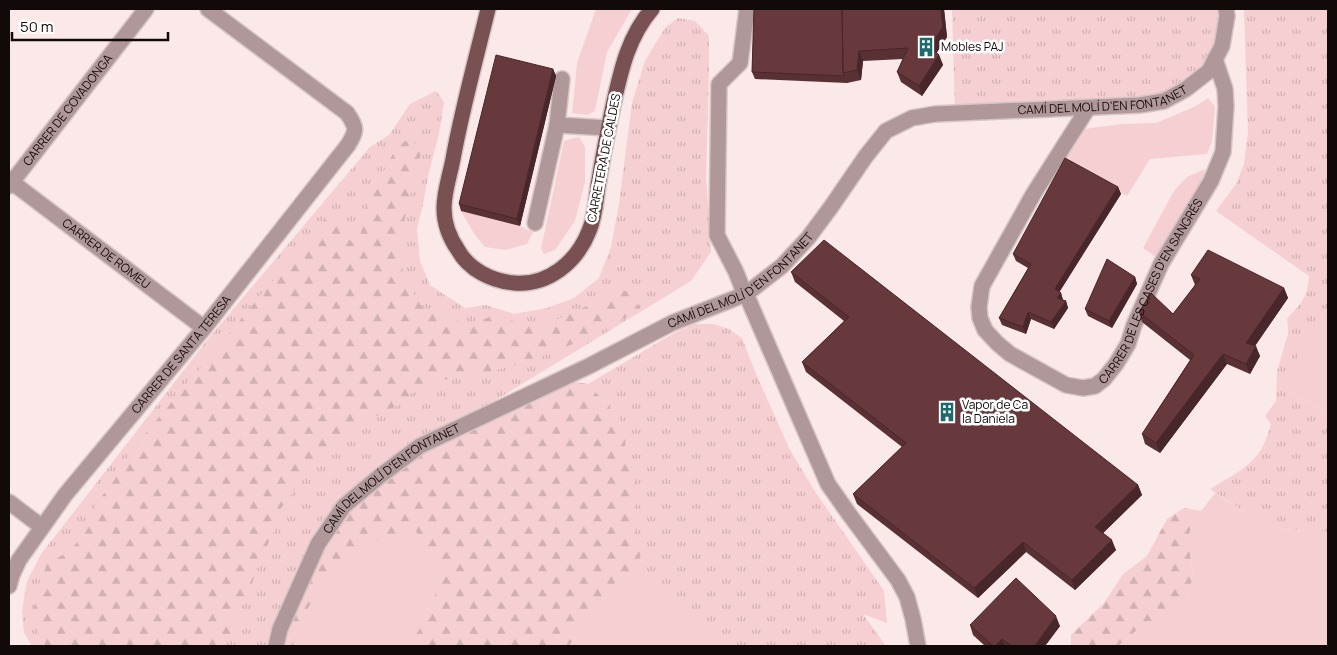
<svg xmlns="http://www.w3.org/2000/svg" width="1337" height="655" viewBox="0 0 1337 655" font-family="Manrope,sans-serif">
  <defs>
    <pattern id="grass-tufts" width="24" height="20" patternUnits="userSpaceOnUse" patternTransform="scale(1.25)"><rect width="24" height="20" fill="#f5cfd1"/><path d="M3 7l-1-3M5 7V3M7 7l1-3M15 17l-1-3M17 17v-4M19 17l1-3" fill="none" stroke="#d1b0b2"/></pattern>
    <pattern id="forest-firs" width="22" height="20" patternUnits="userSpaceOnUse" patternTransform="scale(1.25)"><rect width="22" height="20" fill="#f5cfd1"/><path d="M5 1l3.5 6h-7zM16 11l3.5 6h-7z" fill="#d1b0b2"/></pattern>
  </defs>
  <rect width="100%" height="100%" fill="#fbe9e9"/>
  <!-- grass -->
  <path fill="url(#grass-tufts)" d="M952,9H1226L1209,71L1164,101L955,113Z
    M1244,9H1328V307L1280,388L1328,412V532L1277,529L1251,516L1210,489C1226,479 1246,470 1258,454C1265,445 1268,434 1271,424L1265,416L1276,401L1277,371L1288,334V327L1287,319C1302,302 1307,299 1309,276L1216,211L1236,184L1244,164L1248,132Z
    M678,18L695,21L709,36V69L706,177L711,252L691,281L420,446L276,646H32L24,633L22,611L27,581L42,553L208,339L370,147L389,135L410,104L436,91L444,102L439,134L428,176L423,205L417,228L420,261L430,285L465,308L486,305L514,314L547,308L574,298L599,278L611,247L619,204L632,103L645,61L665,28Z
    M694,324H713L729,329L742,338L756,374L790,450L814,490L884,591L887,623L863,614L886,646H714L647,590L632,573L627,546L625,454L626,431L614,412L588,384L674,333Z"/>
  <!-- forest -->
  <path fill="url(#forest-firs)" d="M411,137L421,153L400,238L401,261L405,281L426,312L471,325L496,314L518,323L537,324L556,320L587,306L615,290L631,291L640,308L625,318L575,343L541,357L509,367L474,375L435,381L414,391L400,404L365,422L317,453L304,478L275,516V529L258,565L251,587L236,619L232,636L223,646H46L38,632L34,608L39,584L47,564L71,550L90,525L96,504L127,463L130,452L286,265L333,211L343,221L351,241L359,240L371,193L397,147Z
    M570,381L588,384L614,412L626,431L625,454L635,474L638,501L630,516L643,548L632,573L618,579L569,646H276L344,506L420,446Z
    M1184,508L1201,511L1190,530L1189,544L1193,577L1186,603L1169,617L1147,622L1118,646H1071V635L1104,603L1123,574L1147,556L1167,519Z"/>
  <!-- garden -->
  <path fill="#f5cfd1" d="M596,9H632L607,52L595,111L587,115L572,113L577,63Z
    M1208,98L1215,107L1212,141L1207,154L1150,159L1127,196L1063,162L1084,129L1122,124L1156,123L1194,107Z
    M579,137L585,147V182L575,221L555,250L544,254L541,249L564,141Z
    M1205,169L1201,189L1159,259L1143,248L1156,224L1174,191L1187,177Z
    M461,211L520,226L533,232L527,244L505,250L485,247L475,235Z
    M1328,307V412L1280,388Z
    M1215,493L1251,516L1277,529L1328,532V646H1118L1147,622L1169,617L1186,603L1193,577L1189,544L1190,530L1201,511Z
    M413,527L440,568L433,607L409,646H293L295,630L329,573L374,541Z
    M632,573L646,577L653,587L668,591L696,613L719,646H569L618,579Z"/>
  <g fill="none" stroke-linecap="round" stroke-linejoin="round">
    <defs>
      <g id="minor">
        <path d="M562,79L557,125L608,128"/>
        <path id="s1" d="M1088,108L1034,193L982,286L979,307L980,318L985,330L997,343L1010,354L1066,385L1083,388L1095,386L1104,379L1116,364L1128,344L1134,325L1161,264L1211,181L1223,152L1226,106L1225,89L1215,59"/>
        <path id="s2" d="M9,180L204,328"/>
        <path id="s3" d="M9,186L146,9"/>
        <path d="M535,223L557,125"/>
        <path d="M746,294L828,484L849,514L898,580L907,597L913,619L918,646"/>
        <path d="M745,295L736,272L717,235L719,84L740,63L747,9"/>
        <path d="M9,502L42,527"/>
        <path id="s4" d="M9,586L12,575L19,560L65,495L204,328L348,145C357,130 357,128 347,113L208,9"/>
        <path id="s5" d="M276,646L280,629L318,544L344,506L380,476L420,446L589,366L672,323L746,294L782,266L808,238L831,207L866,156L886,131L912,118L935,114L1140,105L1164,101L1186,89L1209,71L1222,46L1227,16L1226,9"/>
      </g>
      <path id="major" d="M488,9C476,59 462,109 453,159C450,175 444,192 444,208C444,224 449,237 458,250C469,270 492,281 514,283C548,286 577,262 589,231C596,216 596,196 599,180C603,155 608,130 613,106C621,70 628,37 652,9"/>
    </defs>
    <!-- minor casing -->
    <use href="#minor" stroke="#d6c5c5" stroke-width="18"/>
    <!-- major casing -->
    <use href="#major" stroke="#d6c5c5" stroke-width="18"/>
    <!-- minor -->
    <use href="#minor" stroke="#b09799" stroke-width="15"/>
    <!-- major -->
    <use href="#major" stroke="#7a5153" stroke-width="15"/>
  </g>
  <!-- wall -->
  <path fill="#593034" d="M754,9H944L947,37L936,53L939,55L943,65L922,96L901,82L897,72L903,59L863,61L861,80L847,83L755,79L752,72Z
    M553,69L556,76L520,226L461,211L459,204Z
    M1118,187L1121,194L1059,292L1061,293L1063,300L1066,301L1068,308L1054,329L1031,319L1026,334L1002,325L999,318L1028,268L1016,261L1013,254Z
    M791,272L1138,485L1142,495L1103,533L1116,550L1075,590L1026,552L978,598L857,504L853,494L902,447L806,372L802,362L844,321L795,282Z
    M1191,275L1284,288L1288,298L1255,346L1260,356L1250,374L1227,364L1160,453L1145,444L1142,434L1190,360L1142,322L1139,312L1173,314L1195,285Z
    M1135,277L1137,284L1112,328L1088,316L1085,309Z
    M970,625L1060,626L1045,646H985L973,635Z"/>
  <!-- shaded-wall -->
  <path fill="#48272a" d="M941,9H944L947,37L934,57L930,47Z
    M859,51L863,61L861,80L857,70Z
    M939,55L943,65L922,96L919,86Z
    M553,69L556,76L520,226L517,219Z
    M1118,187L1121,194L1057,296L1055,289Z
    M1135,277L1137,284L1112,328L1109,321Z
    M1284,288L1288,298L1250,353L1246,343Z
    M1061,293L1063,300L1060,305L1057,298Z
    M1066,301L1068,308L1054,329L1051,322Z
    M1028,312L1031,319L1026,334L1023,327Z
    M1256,346L1260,356L1250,374L1246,364Z
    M1223,354L1227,364L1160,453L1156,443Z
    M1138,485L1142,495L1099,537L1095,527Z
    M1112,540L1116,550L1075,590L1072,580Z
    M1023,542L1026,552L978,598L974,588Z
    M1056,616L1060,626L1045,646H1035Z
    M1002,639L1005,646H995Z"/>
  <!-- building -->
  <path fill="#67383c" stroke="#48272a" d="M754,9H842L843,73L845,76L752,72Z
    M842,9H941L943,27L930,47L939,55L919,86L897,72L908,48L859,51L857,70L843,73Z
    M496,55L553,69L517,219L459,204Z
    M1065,158L1118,187L1055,289L1061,293L1057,298L1066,301L1051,322L1028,312L1023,327L999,318L1031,264L1013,254Z
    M824,240L1138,485L1095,527L1112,540L1072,580L1023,542L974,588L853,494L906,443L802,362L849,317L791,272Z
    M1208,250L1284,288L1246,343L1256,346L1246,364L1223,354L1156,443L1142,434L1194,355L1139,312L1151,293L1173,314L1200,279L1191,275Z
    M1107,259L1135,277L1109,321L1085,309Z
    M1016,578L1056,616L1035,646H1012L1002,639L995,646H993L970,625Z"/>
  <!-- icons -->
  <defs>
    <symbol id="building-bare" viewBox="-9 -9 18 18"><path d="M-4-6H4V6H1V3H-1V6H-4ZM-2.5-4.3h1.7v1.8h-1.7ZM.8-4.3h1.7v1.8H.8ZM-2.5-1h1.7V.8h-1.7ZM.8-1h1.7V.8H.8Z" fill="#1f6b6b" stroke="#fff" stroke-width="2.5" paint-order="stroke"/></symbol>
  </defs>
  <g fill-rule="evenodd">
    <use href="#building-bare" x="912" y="33" width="28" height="28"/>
    <use href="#building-bare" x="933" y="398" width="28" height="28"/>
  </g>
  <g text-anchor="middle" stroke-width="5" stroke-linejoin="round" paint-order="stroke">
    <!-- poi labels -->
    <g font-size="12" fill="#120909" stroke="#fff" text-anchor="start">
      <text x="941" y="51">Mobles PAJ</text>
      <text x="962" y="409">Vapor de Ca<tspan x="962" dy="14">la Daniela</tspan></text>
    </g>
    <!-- street labels -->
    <g font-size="12" fill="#120909" stroke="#fff">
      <text dy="4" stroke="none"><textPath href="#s5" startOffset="1051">CAMÍ DEL MOLÍ D'EN FONTANET</textPath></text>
      <text dy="4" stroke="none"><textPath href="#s3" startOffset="96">CARRER DE COVADONGA</textPath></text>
      <text transform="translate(604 158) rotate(-79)" y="4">CARRETERA DE CALDES</text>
      <text dy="4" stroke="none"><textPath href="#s2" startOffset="122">CARRER DE ROMEU</textPath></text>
      <text dy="4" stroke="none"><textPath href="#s5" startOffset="616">CAMÍ DEL MOLÍ D'EN FONTANET</textPath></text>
      <text dy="4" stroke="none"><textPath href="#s1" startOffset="492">CARRER DE LES CASES D'EN SANGRÉS</textPath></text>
      <text dy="4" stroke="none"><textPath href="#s4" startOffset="290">CARRER DE SANTA TERESA</textPath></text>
      <text dy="4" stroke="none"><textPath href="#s5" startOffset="211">CAMÍ DEL MOLÍ D'EN FONTANET</textPath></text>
    </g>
  </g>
  <!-- border -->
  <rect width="1337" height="655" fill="none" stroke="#120909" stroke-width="20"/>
  <!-- scale -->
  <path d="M12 32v8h156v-8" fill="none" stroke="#120909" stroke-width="2.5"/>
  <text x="20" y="32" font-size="15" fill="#120909" stroke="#ffffff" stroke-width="4" paint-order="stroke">50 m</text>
</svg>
